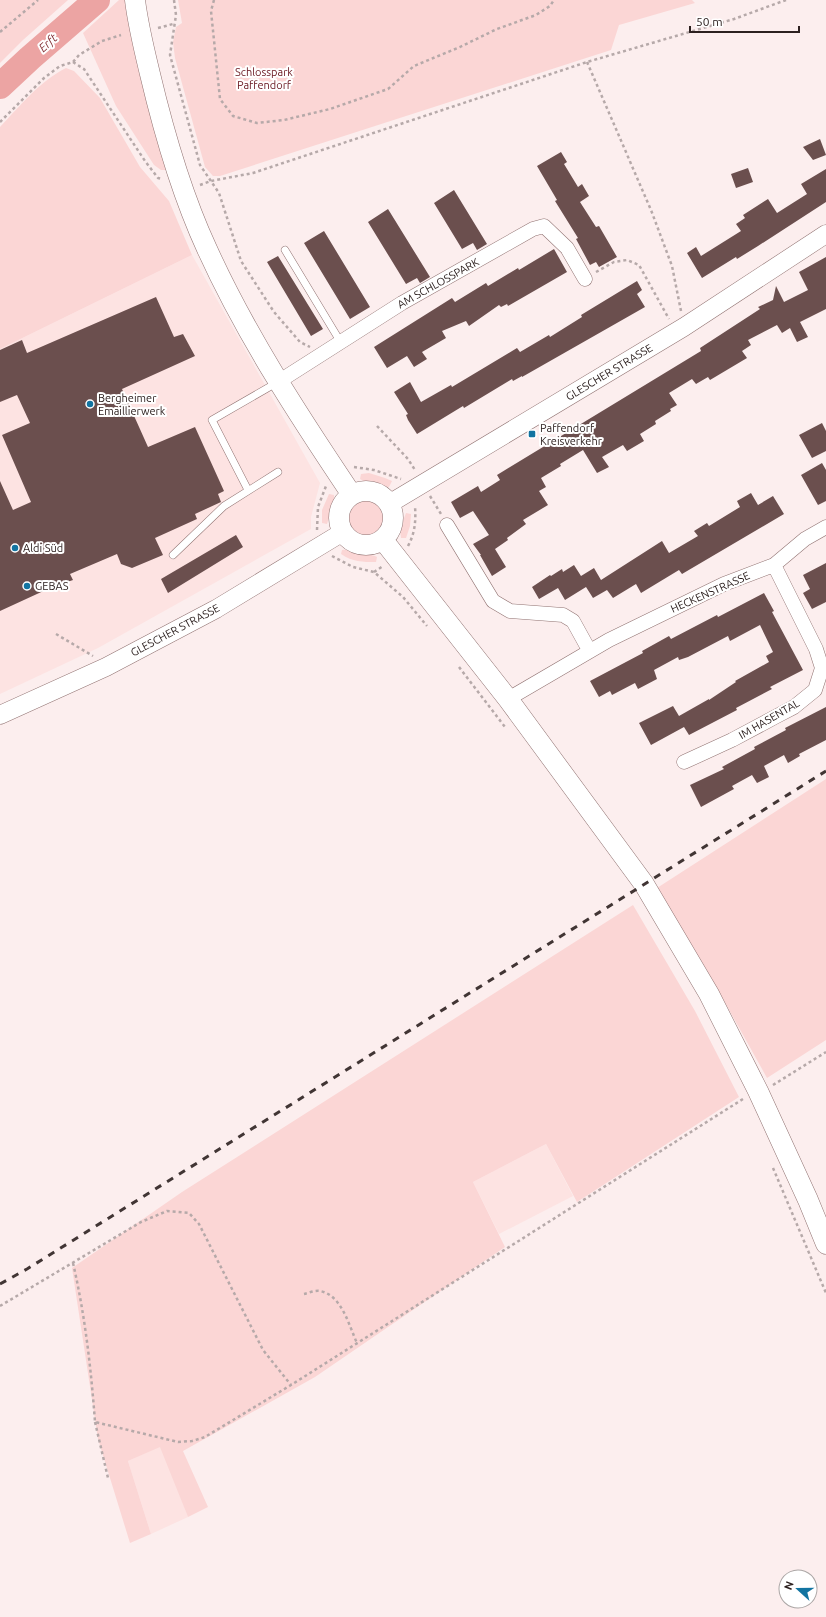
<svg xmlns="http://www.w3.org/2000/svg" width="826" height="1617" viewBox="0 0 826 1617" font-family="Ubuntu,sans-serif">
  <rect width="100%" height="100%" fill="#fceeee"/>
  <!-- built -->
  <path fill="#fde3e2" d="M192,255L320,483L311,517V529L98,648L0,694V349Z
    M546,1144L573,1196L499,1234L473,1182Z
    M161,1446L188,1517L151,1534L128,1461Z"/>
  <!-- green -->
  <path fill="#fbd6d5" d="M0,0H68L23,40L0,63Z
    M119,0H126L166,163V170H161L154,165L116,106L83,33Z
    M178,0H692L695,3L619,25L611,50L220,176H213L205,167L175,58L173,42L176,27L182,23Z
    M66,68L74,71L100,98L140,167L169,201L192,255L0,349V127C20,106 40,81 66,68Z
    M369,473L385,478L392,481L389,487L367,483L360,479L361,474Z
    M329,494L334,495V502L327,524L322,523V510Z
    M347 518a19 19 0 1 1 38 0a19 19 0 1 1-38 0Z
    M406,513L411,514L410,526L406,538H401L400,529Z
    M342,550C351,549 354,553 361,554C368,555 371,554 377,557L376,562C362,562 353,562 341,554Z
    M826,779V1040L767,1078L708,972L657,888Z
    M633,905L695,1011L739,1097L577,1202L546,1144L473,1182L505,1247L315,1377L183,1451L208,1507L188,1517L160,1447L128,1461L151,1534L130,1543L98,1439L72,1268L182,1192Z"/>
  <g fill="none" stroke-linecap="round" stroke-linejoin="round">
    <!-- river -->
    <path stroke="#eca4a3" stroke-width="26" d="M0,86L30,58L97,0"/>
  </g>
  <!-- building -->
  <path fill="#6b4f4e" d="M820,139L826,155L813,160L803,147Z
    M561,152L567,162L564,164L578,187L582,184L589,196L580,202L596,227L599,226L617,257L599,267L596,262L590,265L576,239L578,238L555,201L557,200L537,166Z
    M748,168L753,182L736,188L731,174Z
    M826,169V202L758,246L737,259L736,257L702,278L687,253L696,247L701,256L741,231L736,224L745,218L743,215L768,199L777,213L807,194L801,184Z
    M454,190L487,244L477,250L473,243L462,249L434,203Z
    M388,209L430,277L420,283L417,278L406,284L368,222Z
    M324,231L370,307L350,319L304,243Z
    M554,249L567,272L508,306L507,304L501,307L499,305L469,326L466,321L442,331L446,338L422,352L427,359L414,367L407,356L387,368L374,347L452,298L455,302L486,283L488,286L518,268L519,270Z
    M278,256L323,329L311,336L267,262Z
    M826,257V309L800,322L808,337L797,342L790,328L782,333L777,325L748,340L751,345L742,351L747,358L710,380L708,377L696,384L692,379L669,393L677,405L670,409L671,411L655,421L656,424L640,434L644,441L627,451L623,445L602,457L609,467L597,473L583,450L560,464L561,466L541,478L546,487L539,491L548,505L523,520L526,524L507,538L508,540L495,549L506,567L492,576L480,555H481L473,544L489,535L473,511L460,518L451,502L478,486L481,492L500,480L497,475L701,351L700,348L760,309L758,307L773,300L776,286L784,302L808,290L799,272Z
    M637,281L642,290L637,294L645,307L522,377V376L513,381L512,379L464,408L463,406L417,434L408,420L406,415L408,414L394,392L410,382L421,402L451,385L452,387L517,348L520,352L549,335L550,337L582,317L581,315Z
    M156,297L174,337L183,334L195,356L122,389L148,447L195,427L224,491L218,494L221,502L195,514L197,519L155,538L163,555L132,568L121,564L117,554L70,574L73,580L50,588L0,611V481L13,510L31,502L2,435L30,423L17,395L0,402V350L22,340L27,353Z
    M822,423L826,431V451L812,458L799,435Z
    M822,463L826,470V501L818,505L801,475Z
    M751,493L758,505L773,496L784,514L682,574L679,570L641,593L636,584L613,598L607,590L593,598L586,587L565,600L558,588L539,599L532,587L550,575L551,576L562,569L563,572L574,565L581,576L594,568L601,580L662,541L669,553L698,536L694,531L707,523L709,526L740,507L737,501Z
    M236,535L243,547L168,593L161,579Z
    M826,563V602L812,609L803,593L810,589L803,575Z
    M764,593L774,611L772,612L803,670L770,687L772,689L736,708L737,710L689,735L684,727L651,745L639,723L673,706L679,716L709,699V700L736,682L735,681L769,662L766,656L773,652L760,625L730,641L728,636L688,657L679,660L678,657L654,670L657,679L638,689L635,683L612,695L610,691L599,697L590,681L643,653L642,651L669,636L671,639L717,615L718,617Z
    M826,707V740L799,754L800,756L788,763L784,755L764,766L769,777L757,783L752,775L732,786L734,789L701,807L690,785L724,769L722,767L755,749L754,747L786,730L785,728Z"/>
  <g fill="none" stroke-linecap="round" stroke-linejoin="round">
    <defs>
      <path id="service" d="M285,250L340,341
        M248,490L212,420L278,382
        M173,555L224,506L278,472"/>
      <path id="minor" d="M278,382L402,303L533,229L544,226L567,248L585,279
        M447,525L493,601L510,611L563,615L573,621L589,650
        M508,699L609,640L724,584L774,565L805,539L826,527
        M684,762L732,740L775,717L794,707L815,690L822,668L816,649L774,565"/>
      <path id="tertiary" d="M389,504L684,327L826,234
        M0,715L106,667L216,609L343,532"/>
      <path id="secondary" d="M135,0C138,25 144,49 150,74C164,133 181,193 207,249C246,335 299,416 352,495
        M339 518a27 27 0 1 1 54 0a27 27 0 1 1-54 0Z
        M383,540L508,699L644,884L709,994L758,1091L808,1200L826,1244"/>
    </defs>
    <!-- service casing -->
    <use href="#service" stroke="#917372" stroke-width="8"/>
    <!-- minor casing -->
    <use href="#minor" stroke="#917372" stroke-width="15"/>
    <!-- tertiary casing -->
    <use href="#tertiary" stroke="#917372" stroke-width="19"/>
    <!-- secondary casing -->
    <use href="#secondary" stroke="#917372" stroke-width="21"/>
    <!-- path -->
    <path stroke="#b6a9a9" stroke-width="2.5" stroke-dasharray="3 3" stroke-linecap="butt" d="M174,0L176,15L170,55L200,165L219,193L241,261L274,312L300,342L310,347
      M214,0L211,11L220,99L233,116L257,123L284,120L330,109L388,89L414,66L460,47L497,29L536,15L550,6L554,0
      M158,28L173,24
      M0,32L38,0
      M73,62L84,69L145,161L158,178L162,179
      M587,62L651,210L672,266L681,311
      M0,122L44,78L60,66L73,62L79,55L102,41L121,35
      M200,185L211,181L253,173L587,62L734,19L786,0
      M596,272L614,262L627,260L639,265L669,319
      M377,426L408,459L415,470
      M354,467L374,470L401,479
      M430,496L441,514
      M317,530L318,507L326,486
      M408,546C415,533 416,521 415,506
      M332,556L353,567L374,572L403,597L427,626
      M374,572L383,566
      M56,634L93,656
      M459,667L505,727
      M773,1085L826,1052
      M773,1168L826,1293
      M73,1263C85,1315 91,1368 95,1422L178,1442L192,1441L205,1437L291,1385L743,1099
      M304,1294C309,1293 315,1290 320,1291C342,1295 349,1326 357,1343
      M0,1306L141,1222L167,1211L189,1213L199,1224L263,1350L291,1385
      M95,1422L108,1478"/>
    <!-- service -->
    <use href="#service" stroke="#fff" stroke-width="7"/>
    <!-- minor -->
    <use href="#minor" stroke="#fff" stroke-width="14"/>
    <!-- tertiary -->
    <use href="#tertiary" stroke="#fff" stroke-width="18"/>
    <!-- secondary -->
    <use href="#secondary" stroke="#fff" stroke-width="20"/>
    <!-- rail -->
    <path stroke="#413534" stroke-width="3" stroke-dasharray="7 7" stroke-linecap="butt" d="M0,1284L27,1269L826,771"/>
  </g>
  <!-- markers -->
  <g fill="#1274a1" stroke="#fff" stroke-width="1.5">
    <circle cx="90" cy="404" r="4"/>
    <rect x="528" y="430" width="8" height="8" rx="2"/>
    <circle cx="15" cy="548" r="4"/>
    <circle cx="27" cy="586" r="4"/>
  </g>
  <g text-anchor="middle" stroke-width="4" stroke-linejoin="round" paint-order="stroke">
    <!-- park labels -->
    <g font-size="11" fill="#68151e" stroke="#fff">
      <text x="264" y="76">Schlosspark<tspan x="264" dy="13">Paffendorf</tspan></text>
    </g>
    <!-- street labels -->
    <g font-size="11" fill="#2c201f" stroke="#fff">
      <text transform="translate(438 283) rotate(-29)" y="4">AM SCHLOSSPARK</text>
      <text transform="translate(609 372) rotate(-31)" y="4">GLESCHER STRASSE</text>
      <text transform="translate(710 592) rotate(-24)" y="4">HECKENSTRASSE</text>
      <text transform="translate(175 630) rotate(-28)" y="4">GLESCHER STRASSE</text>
      <text transform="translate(769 719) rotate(-30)" y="4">IM HASENTAL</text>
    </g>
    <!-- poi labels -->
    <g font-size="11" fill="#2c201f" stroke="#fff" text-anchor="start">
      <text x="98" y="402">Bergheimer<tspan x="98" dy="13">Emaillierwerk</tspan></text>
      <text x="540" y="432">Paffendorf<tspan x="540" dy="13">Kreisverkehr</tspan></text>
      <text x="23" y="552">Aldi Süd</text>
      <text x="35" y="590">GEBAS</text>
    </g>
    <!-- water labels -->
    <g font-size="12" font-style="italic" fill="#832f34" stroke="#fff">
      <text transform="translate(48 43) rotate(-42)" y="4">Erft</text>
    </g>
  </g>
  <!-- north arrow -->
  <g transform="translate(798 1589) rotate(291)"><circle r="19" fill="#ffffff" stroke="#aba6a5"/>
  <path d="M0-3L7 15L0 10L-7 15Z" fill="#1274a1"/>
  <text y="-6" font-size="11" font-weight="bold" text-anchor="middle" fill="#2c201f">N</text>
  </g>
  <!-- scale -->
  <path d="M690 26v6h109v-6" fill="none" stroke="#2c201f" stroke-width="2"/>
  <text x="696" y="26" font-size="12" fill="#2c201f" stroke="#ffffff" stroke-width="3" paint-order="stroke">50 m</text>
</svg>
